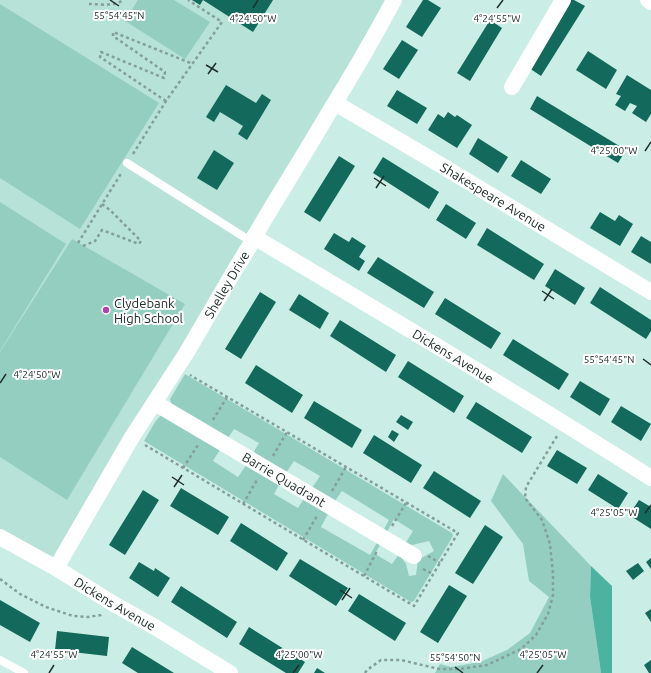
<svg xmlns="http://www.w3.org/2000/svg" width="651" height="673" viewBox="0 0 651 673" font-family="Ubuntu,sans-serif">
  <rect width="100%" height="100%" fill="#caeee5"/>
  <!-- built -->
  <path fill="#b6e2d7" d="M0,0H394L56,568L0,537Z"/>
  <!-- green -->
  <path fill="#94cec1" d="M138,0H174L210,22L185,59L125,21Z
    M0,4L159,103L80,229L0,178Z
    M0,202L66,244L0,351Z
    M72,239L185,304L67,500L0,457V352Z
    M185,374L452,533L453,536L414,601L411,602L144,441L155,422L161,415L221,448L213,461L238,477L247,464L280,483L274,494L298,508L305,497L329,512L321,527L370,555L378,541L381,543L375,554L392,564L399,554L406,564L409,576L416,575L418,560L434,551L429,541L412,545L405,544L413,531L394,519L386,534L383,531L389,520L342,491L335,501L312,488L320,476L294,461L286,473L253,453L259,443L234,429L228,438L172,405L170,399Z
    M503,474L591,566L590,597L601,673H435L440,664L451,667L480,662L507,650L530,633L549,597L529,581L523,544L491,501Z"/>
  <!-- forest -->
  <path fill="#4db3a0" d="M591,566L612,586V673H601L590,597Z"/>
  <!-- building -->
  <path fill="#13695b" d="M192,0H273L253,32L203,0L200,5Z
    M423,0H428L441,8L422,37L406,27Z
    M571,0H574L585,6L541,76L529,68Z
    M490,20L502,28L470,81L457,73Z
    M402,40L418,50L399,79L383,69Z
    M588,51L617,70L606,89L576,70Z
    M627,75L651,90V114L646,122L632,113L637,106L630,103L625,111L615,105L621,96L616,94Z
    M226,85L256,103L262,94L271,100L247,140L238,134L243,126L220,112L214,122L206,117Z
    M397,90L427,108L417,124L387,106Z
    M537,96L626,150L618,163L530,109Z
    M448,112L455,117L457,115L472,125L457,148L428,130L438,114L444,118Z
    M478,138L508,157L498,173L469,154Z
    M214,150L234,163L217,190L197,178Z
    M339,156L355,166L320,222L304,212Z
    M383,157L439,192L429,209L373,173Z
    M521,160L551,179L541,194L511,176Z
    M446,204L476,223L466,239L436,220Z
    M600,212L615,221L619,215L633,224L620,246L590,228Z
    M487,228L544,264L534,280L477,245Z
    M334,233L349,242L352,237L366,246L359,257L365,261L359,271L324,249Z
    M641,236L651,242V264L631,252Z
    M378,257L434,292L424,308L367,273Z
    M555,269L585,288L575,305L545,286Z
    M600,287L651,320V331L646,339L590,303Z
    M260,292L276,302L241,359L225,349Z
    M299,294L329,313L320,329L289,310Z
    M445,298L501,333L491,349L435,314Z
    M340,320L396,355L386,372L330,336Z
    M513,339L569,374L559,390L503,355Z
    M408,361L464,396L454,413L398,377Z
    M256,365L303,395L292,413L245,383Z
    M580,381L610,399L600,416L570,397Z
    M314,401L362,430L352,448L304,418Z
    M476,402L532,437L522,453L466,418Z
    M621,406L651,424L641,441L611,422Z
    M401,415L413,422L408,430L396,422Z
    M392,430L399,434L394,442L388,437Z
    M374,435L422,465L411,483L363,453Z
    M557,450L587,468L577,484L547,466Z
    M434,471L481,501L470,518L423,488Z
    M598,474L628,493L618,509L588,490Z
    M181,488L229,517L218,535L170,506Z
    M143,490L159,500L125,555L109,545Z
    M639,500L651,507V529L629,515Z
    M241,523L288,553L277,571L230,541Z
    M485,525L503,537L473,584L455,573Z
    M651,558V569L646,562Z
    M300,559L348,588L336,606L289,576Z
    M139,562L154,571L155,568L170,578L158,597L129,578Z
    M638,563L644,571L633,580L626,571Z
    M449,585L467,596L438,643L420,632Z
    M181,586L237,622L227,638L171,602Z
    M359,594L406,623L395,641L348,611Z
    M0,600L40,623L30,642L0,625Z
    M651,609V622L645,613Z
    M249,627L305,662L298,673H286L239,644Z
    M57,631L109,637L107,656L55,650Z
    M132,647L174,673H138L122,663Z
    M651,660V673H649L644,665Z
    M317,668L325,673H314Z"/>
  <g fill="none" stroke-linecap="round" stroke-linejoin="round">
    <!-- path -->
    <path stroke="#849f99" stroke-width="2.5" stroke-dasharray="3 3" stroke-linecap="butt" d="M89,4C100,4 114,7 123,0
      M166,101L100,57L101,52L164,78L165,72L113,36V32L193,64
      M133,154L166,101L222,22L188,0
      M78,243L122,172
      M83,246L95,241L102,230L139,244L141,241L110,210L102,204
      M213,420L227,397
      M145,445L414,606L458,533L190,375
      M273,456L287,432
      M183,468L198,445
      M332,491L346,467
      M243,504L257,480
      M392,526L406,503
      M303,540L317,516
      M428,556L440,563
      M423,569L433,574
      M364,576L377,551
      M0,579L20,594L46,607L73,616L88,617L101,615L102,614
      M365,673L367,670L381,660H401L439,669H460L487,665L521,649L536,635L548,614L553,595V574L550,544L542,520L525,498L526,487L557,436"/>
    <!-- service -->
    <path stroke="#fff" stroke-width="8" d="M127,163L252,242
      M0,660L24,673"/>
    <!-- minor -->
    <g stroke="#fff" stroke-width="16">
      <path d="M648,0L651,2"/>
      <path d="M512,87L563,0"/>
      <path id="s1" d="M335,103L434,161L651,292"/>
      <path id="s2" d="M254,237C387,316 520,395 651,478"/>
      <path id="s3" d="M155,403L414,556"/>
      <path id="s4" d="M0,537L56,568L112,603L153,626L230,673"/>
      <path id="s5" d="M56,568L132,437L187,352L236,268L252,242L254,237C278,196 304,155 328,114C351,77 373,39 394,0"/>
    </g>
  </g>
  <!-- ticks -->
  <path fill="none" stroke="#202e2b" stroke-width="1.5" d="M110,0L119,6M253,8L258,0M497,8L503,0M206,65L218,72M208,74L216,63M645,151L651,142M374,178L386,186M376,188L384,176M542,291L554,299M544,301L552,289M643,359L651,365M0,383L6,374M172,477L184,485M174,487L182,475M645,513L651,505M340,590L352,598M342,600L350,588M455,667L463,673M49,673L54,665M293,673L299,665M537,673L543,665"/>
  <!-- markers -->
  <circle fill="#ad46a9" stroke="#fff" stroke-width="1.5" cx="106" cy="310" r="4"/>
  <g text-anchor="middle" stroke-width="4" stroke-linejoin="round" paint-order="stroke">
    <!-- street labels -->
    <g font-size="13" fill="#202e2b" stroke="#fff">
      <text dy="5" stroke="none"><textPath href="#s1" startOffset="184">Shakespeare Avenue</textPath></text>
      <text dy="5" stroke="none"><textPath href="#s5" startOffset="331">Shelley Drive</textPath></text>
      <text dy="5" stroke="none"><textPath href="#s2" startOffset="232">Dickens Avenue</textPath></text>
      <text dy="5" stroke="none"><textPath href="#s3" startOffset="150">Barrie Quadrant</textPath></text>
      <text dy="5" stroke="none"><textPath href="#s4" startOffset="133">Dickens Avenue</textPath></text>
    </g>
    <!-- poi labels -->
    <g font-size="13" fill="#202e2b" stroke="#fff" text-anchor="start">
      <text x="114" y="308">Clydebank<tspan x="114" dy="15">High School</tspan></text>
    </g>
  </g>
  <g font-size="10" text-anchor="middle" fill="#202e2b" stroke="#fff" stroke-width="4" stroke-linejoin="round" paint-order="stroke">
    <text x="119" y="19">55°54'45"N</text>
    <text x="253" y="22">4°24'50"W</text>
    <text x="497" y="22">4°24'55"W</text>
    <text x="614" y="154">4°25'00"W</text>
    <text x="609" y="363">55°54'45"N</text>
    <text x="37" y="378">4°24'50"W</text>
    <text x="614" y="516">4°25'05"W</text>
    <text x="54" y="658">4°24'55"W</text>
    <text x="299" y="658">4°25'00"W</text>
    <text x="543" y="658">4°25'05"W</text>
    <text x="455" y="661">55°54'50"N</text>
  </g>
</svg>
